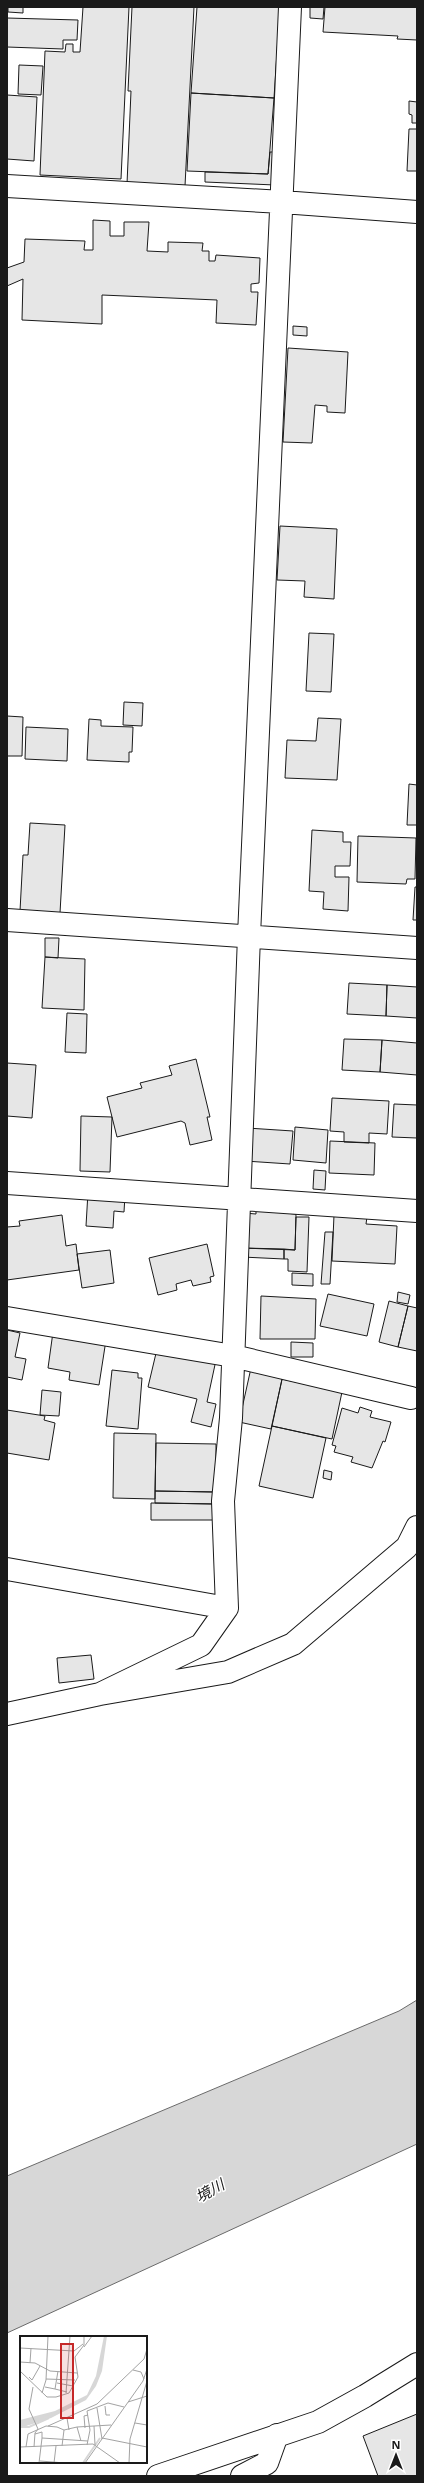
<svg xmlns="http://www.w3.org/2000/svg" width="424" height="2483" viewBox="0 0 424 2483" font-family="'Open Sans','Noto Sans JP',sans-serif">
  <rect width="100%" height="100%" fill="#fff"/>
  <!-- water -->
  <path fill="#d7d7d7" stroke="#6a6a6a" d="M417,2000V2144L7,2333V2176L399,2011Z"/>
  <!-- building -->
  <path fill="#e6e6e6" stroke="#1a1a1a" d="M8,7H23V13L8,12Z
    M83,7H129L121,179L40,175L45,51L65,52L66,44H73V52H80Z
    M132,7H194L185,186L127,184L131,91H128Z
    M197,7H280L274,98L191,93Z
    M310,7H324L323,19L310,18Z
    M325,7H417V40L397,39L398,36L323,32Z
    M7,18L78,20L77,40H63V49L7,47Z
    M19,65L43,66L41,95L18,94Z
    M191,93L274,98L268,174L187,171Z
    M7,95L37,97L34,161L7,159Z
    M409,101L417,102V123H412V115L409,114Z
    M409,129H417V171H407Z
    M270,152H276L275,185L205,182V172L268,174Z
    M93,220L110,221V236H124V222H149L147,251L168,252V242L203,243L202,251H209V261H215L216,255L260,258L259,283L251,284V292H258L256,325L216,323L217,300L102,295V324L22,320L23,279L7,286V268L24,262L25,239L85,241L84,250H93Z
    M293,326L307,327V336L293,335Z
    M288,348L348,352L345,413L327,412V406L315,405L312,443L283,442Z
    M280,526L337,529L334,599L304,597L305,581L277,580Z
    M309,633L334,634L331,692L306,691Z
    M124,702L143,703L142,726L123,725Z
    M7,716L23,717L22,756H7Z
    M318,718L341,719L337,780L285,778L287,740L316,741Z
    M89,719L101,720V726L133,727L132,752H129V762L87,760Z
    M26,727L68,729L67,761L25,759Z
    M409,784L417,785V825H407Z
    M30,823L65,825L60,913L20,911L23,855H28Z
    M312,830L343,832V842H351L350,866H335V877H349L348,911L323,909L324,892L309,891Z
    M358,836L416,838L415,879H407L406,884L357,882Z
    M415,887H417V920H413Z
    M45,938H59L58,958L45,957Z
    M45,957L85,959L84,1010L42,1008Z
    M349,983L387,985L386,1016L347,1014Z
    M387,985L417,987V1018L386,1016Z
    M67,1013L87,1014L86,1053L65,1052Z
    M344,1039L382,1040L380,1072L342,1070Z
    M382,1040L417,1043V1075L380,1072Z
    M196,1059L210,1117H207L212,1140L190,1145L185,1123L181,1121L117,1137L107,1097L142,1088L140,1083L172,1075L169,1066Z
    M7,1063L36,1065L32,1118L7,1116Z
    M332,1098L389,1101L387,1134L369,1133V1143L344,1142V1132L330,1131Z
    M394,1104L417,1105V1138L392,1137Z
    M81,1116L112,1117L110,1172L80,1171Z
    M295,1127L328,1130L326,1163L293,1160Z
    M247,1128L293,1131L290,1164L245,1161Z
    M330,1141L375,1143L374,1175L329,1173Z
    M314,1170L326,1171L325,1190L313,1189Z
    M88,1192L125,1195L124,1212L114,1211L113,1228L86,1226Z
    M256,1205L284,1206V1213L296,1214L295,1250L242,1248L244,1213L256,1214Z
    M62,1215L66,1246L76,1244L79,1270L7,1280V1227L20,1226L19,1221Z
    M334,1215L367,1217L366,1224L397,1226L395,1264L332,1261Z
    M296,1217H309L307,1272L288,1271V1259H284V1249L295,1250Z
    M325,1232H333L330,1284H321Z
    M207,1244L214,1276L210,1277L211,1282L193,1286L191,1280L176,1284L177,1290L158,1295L149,1258Z
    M242,1248L284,1249V1259L242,1257Z
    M110,1250L114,1283L82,1288L77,1254Z
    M292,1273L313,1274V1286L292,1285Z
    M398,1292L410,1295L408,1304L397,1302Z
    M328,1294L374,1304L367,1336L320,1326Z
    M261,1296L316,1299L315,1339H260Z
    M389,1301L408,1306L398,1347L379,1342Z
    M408,1306L417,1308V1351L398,1347Z
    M7,1330L20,1333L15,1357L26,1359L22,1380L7,1377Z
    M53,1332L106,1340L99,1385L69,1380L70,1372L48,1368Z
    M291,1342L313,1343V1357H291Z
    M157,1349L216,1360L207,1402L216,1404L211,1427L191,1422L197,1399L148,1387Z
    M251,1368L283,1375L271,1429L239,1422Z
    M112,1370L138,1373V1378H142L138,1429L106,1426Z
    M282,1379L342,1392L332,1439L272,1426Z
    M42,1390L61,1392L59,1416L40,1415Z
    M360,1407L372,1411L370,1417L391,1422L385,1442L383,1441L372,1468L351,1462L353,1457L334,1452L336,1446L332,1445L342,1408L358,1413Z
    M7,1410L45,1416L44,1420L55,1423L49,1460L7,1453Z
    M272,1426L326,1438L313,1498L259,1486Z
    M114,1433L156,1434L155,1499L113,1498Z
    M156,1443L216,1444V1492L155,1491Z
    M324,1470L332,1472L331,1480L323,1478Z
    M155,1491L214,1492V1504L155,1503Z
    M151,1503L216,1504V1520H151Z
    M91,1655L94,1679L59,1683L57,1658Z
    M417,2414V2476H378L363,2436Z"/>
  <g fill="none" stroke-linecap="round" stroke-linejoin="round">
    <defs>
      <path id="street" d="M7,186L282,202L417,212
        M7,920L417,948
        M7,1183L417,1211
        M7,1318L233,1356L411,1398
        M7,1569L227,1608
        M100,1694L201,1645L227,1608L223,1501L231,1418L249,936L290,7
        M7,1714L100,1694L228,1672L293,1644L407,1547L417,1527
        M158,2476L318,2422L365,2396L417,2364
        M242,2476L267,2463L277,2435"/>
    </defs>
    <!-- street casing -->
    <use href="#street" stroke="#1a1a1a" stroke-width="24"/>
    <!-- street -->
    <use href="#street" stroke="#fff" stroke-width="22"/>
  </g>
  <g text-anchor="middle" stroke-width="3" stroke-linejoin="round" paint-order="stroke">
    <!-- water labels -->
    <g font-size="15" font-style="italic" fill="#1a1a1a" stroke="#fff">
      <text transform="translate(210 2191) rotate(-29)" y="5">境川</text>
    </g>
  </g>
  <!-- overview -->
  <g transform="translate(20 2336)">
    <rect width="127" height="127" fill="#fff"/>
    <path d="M84,0H87L82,35L76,50L66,64L31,82L0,92V84L35,75L67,59L76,40Z" fill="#d7d7d7"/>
    <path fill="none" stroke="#d7d7d7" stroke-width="2" d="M0,91H9L29,82M63,127L80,102"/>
    <path fill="none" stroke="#a3a3a3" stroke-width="1" d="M64,11L72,0M0,12L54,15L63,8M0,26L15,27L30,35L57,37M10,27L11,12M113,34L121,36L124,43M0,35L27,61H36L49,57L58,41L55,21L64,9V0M9,41L12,44L20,30M26,43L55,44M37,47L53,50M13,51L9,73L18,93L15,97L14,111M25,51L35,53L38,35M35,53L47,56M22,57L26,44L28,0M46,57L50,0M108,66L127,60M85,70L86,79H90M77,72L82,103M47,82L49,94M115,87L127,89M28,90L77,68L124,23L127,13M74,90L75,109M57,91L61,105M65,92L64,80L68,79M15,98L22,96V102M82,102L127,111M67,109L70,94L67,75L88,67L104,71M42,110L44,94M0,111L73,108L100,127M6,111L8,98L26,90L37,91L44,94L57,91L91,89M20,125L45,127M19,127L22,102L68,105M34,127L36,110M65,127L123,45L127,33M109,127L110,103L127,45"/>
    <path fill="#c62828" fill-opacity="0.15" stroke="#c62828" stroke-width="2" d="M41,8H53V82H41Z"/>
    <rect width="127" height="127" fill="none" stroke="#1a1a1a" stroke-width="2"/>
  </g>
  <!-- border -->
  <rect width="424" height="2483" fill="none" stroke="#1a1a1a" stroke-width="16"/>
  <!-- north arrow -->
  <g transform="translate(396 2455)" stroke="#ffffff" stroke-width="3" paint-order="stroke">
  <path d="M0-3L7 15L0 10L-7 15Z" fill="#1a1a1a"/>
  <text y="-6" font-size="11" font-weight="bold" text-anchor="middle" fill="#1a1a1a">N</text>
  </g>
</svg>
